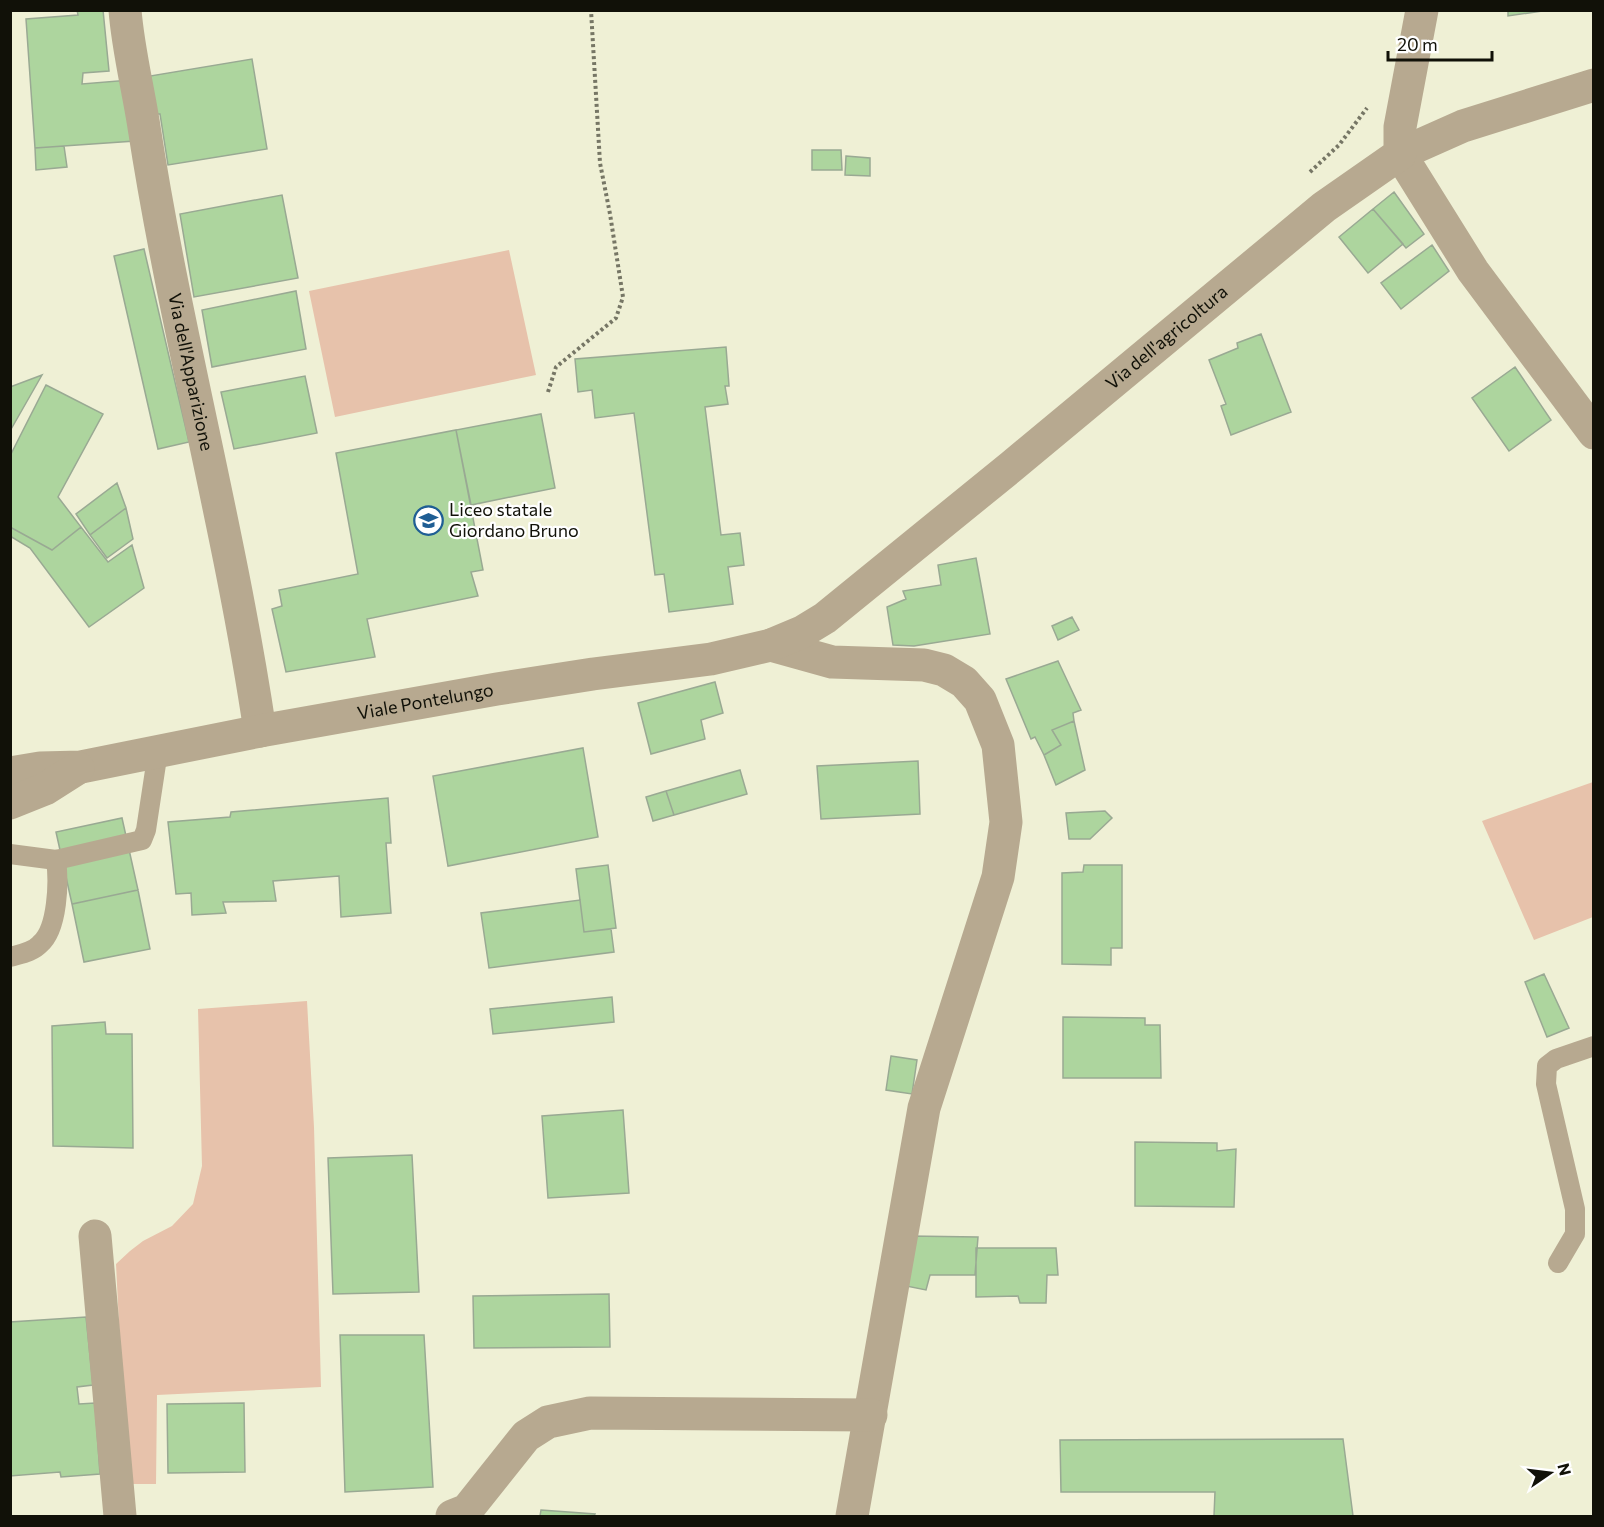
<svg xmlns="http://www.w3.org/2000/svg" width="1604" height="1527" viewBox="0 0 1604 1527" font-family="Commissioner,sans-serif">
  <rect width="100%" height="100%" fill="#eff0d5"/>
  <!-- green -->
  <path fill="#e7c2ab" d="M509,250L536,375L335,417L309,291Z
    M1593,782V917L1534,940L1482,821Z
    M307,1001L314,1127L321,1387L157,1395L156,1484H127L116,1264L130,1251L143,1241L172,1226L193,1204L202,1166L198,1009Z"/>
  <!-- building -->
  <path fill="#add59e" stroke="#99a993" stroke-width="1.5" d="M77,10H103L109,71L83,73L82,84L130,80L135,141L35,148L26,19L78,15Z
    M1508,10H1549L1508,16Z
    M252,59L267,149L168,165L160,114H157L150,76Z
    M64,146L67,167L36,170L35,148Z
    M812,150H841L842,170H812Z
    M846,156L870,158V176L845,175Z
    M1394,192L1424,234L1406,248L1373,209Z
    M282,195L298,278L194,297L180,214Z
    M1373,209L1403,244L1368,273L1339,237Z
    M1432,245L1449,271L1401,309L1381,283Z
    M144,249L189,442L158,449L114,256Z
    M296,291L306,349L212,367L202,310Z
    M1261,334L1291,412L1231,435L1221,406L1226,404L1209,360L1238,348L1237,343Z
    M726,347L729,386H725L728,404L705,407L721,535L740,533L744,565L728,567L733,604L669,612L664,574L655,575L634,413L595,418L592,390L578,392L575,359Z
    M1515,367L1551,420L1509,451L1472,398Z
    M42,375L10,431V387Z
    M305,376L317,433L234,449L221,392Z
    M46,385L103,414L58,497L81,527L52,550L10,527V456Z
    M541,414L555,488L471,505L456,430Z
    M456,430L483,570L471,572L478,596L367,619L375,657L286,672L272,609L282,606L279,590L358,574L336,453Z
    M117,483L126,508L90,535L76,514Z
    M126,508L133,539L107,558L90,535Z
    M10,527L52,550L81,527L108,562L132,545L144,588L89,627L30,548L10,536Z
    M976,558L990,634L914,646L893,645L887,607L906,599L903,591L941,585L938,565Z
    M1072,617L1079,630L1058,640L1052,626Z
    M1058,661L1081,710L1073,713L1074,721L1052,730L1061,745L1044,755L1035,737L1031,739L1006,679Z
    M715,682L723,713L701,720L705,739L651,754L638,703Z
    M1074,721L1085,770L1056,785L1044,755L1061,745L1052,730Z
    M583,748L598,837L448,866L433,776Z
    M918,761L920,814L821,819L817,766Z
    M740,770L747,794L674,815L666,791Z
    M666,791L674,815L653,821L646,797Z
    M388,798L391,843H386L391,913L341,917L339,876L273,881L276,901L223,902L226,913L192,915L191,893L176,894L168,822L230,817L231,812Z
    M1105,811L1112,818L1090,839H1069L1066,813Z
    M122,818L138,890L72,904L56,832Z
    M608,865L616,928L584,932L576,869Z
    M1084,865H1122V948H1111V965L1062,964V873L1083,872Z
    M138,890L150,949L84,962L72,904Z
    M580,900L584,932L611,929L614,952L489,968L481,913Z
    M1544,974L1569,1028L1547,1037L1525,982Z
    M612,997L614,1022L493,1034L490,1009Z
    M1063,1017L1145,1018V1025H1160L1161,1078H1063Z
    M105,1022L106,1034H132L133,1148L53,1146L52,1026Z
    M891,1056L917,1060L912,1094L886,1090Z
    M623,1110L629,1193L548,1198L542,1116Z
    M1135,1142L1217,1143V1151L1236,1149L1234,1207L1135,1206Z
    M412,1155L419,1292L333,1294L328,1158Z
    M909,1236L978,1237L975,1275H930L926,1290L906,1286Z
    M976,1248H1056L1058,1275H1047L1046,1303H1020L1018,1296L976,1297Z
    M609,1294L610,1347L474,1348L473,1296Z
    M86,1317L93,1385L77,1387L79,1404L95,1403L100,1474L61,1477L60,1472L10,1476V1322Z
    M340,1335H424L433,1487L345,1492Z
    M244,1403L245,1472L168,1473L167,1404Z
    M1343,1439L1353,1516H1214L1215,1492H1061L1060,1440Z
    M541,1510L595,1514L594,1516H540Z"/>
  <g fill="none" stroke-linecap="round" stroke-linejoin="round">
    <!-- path -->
    <path stroke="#767665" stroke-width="4" stroke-dasharray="3 3" stroke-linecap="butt" d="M1310,172L1339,145L1367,108
      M548,392L556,367L616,318L623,297L610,214L600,163L591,10"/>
    <!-- service -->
    <path stroke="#b7a990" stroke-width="20" d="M10,854L56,860L142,840L146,830L158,751
      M10,957C20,954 33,952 40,944C58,929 59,881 56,860
      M1558,1263L1575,1234V1209L1546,1084L1547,1066L1556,1059L1594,1046"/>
    <!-- minor -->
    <g stroke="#b7a990" stroke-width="33">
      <path id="s1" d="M125,10C128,49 138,88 144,127C175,329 230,528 260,731"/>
      <path d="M1594,85L1463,126L1400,154L1473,271L1594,433"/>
      <path d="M771,645L832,662L924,665L944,670L964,682L980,700L998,745L1006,822L998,877L924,1108L852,1516"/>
      <path d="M95,1236L120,1516"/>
      <path d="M452,1516L467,1510L526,1436L548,1422L590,1413L871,1415"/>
    </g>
    <!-- tertiary -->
    <g stroke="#b7a990" stroke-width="33">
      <path id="s2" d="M10,773L40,768L81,767L260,731L497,689L593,674L711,659L771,645L802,632L825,618L1012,466L1324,207L1400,154V127L1422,10"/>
      <path d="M10,803L45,789L78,768"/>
    </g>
  </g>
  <!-- icons -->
  <defs>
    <symbol id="school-ring" viewBox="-11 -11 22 22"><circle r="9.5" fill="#fff" stroke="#1f5e94" stroke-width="1.5"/><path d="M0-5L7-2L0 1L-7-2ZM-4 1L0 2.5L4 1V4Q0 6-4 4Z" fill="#1f5e94"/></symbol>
  </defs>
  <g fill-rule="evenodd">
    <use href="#school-ring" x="412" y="504" width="33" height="33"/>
  </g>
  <g text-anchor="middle" stroke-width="4.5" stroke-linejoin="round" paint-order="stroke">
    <!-- street labels -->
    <g font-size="18" fill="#111108" stroke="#fff">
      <text dy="6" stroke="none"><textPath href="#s2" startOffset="1275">Via dell'agricoltura</textPath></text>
      <text dy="6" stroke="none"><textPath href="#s1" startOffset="368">Via dell'Apparizione</textPath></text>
      <text dy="6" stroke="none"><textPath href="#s2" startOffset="422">Viale Pontelungo</textPath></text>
    </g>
    <!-- poi labels -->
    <g font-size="18" fill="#111108" stroke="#fff" text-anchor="start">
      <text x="449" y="516">Liceo statale<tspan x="449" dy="21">Giordano Bruno</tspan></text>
    </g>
  </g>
  <!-- border -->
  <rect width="1604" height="1527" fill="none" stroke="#111108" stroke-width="24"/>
  <!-- north arrow -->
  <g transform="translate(1550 1473) rotate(76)" stroke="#ffffff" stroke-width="4.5" paint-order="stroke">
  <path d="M0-4.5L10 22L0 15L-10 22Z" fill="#111108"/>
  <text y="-9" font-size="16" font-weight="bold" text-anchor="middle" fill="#111108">N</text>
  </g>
  <!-- scale -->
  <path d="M1388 51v9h104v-9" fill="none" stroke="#111108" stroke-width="3"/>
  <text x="1397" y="51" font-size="18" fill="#111108" stroke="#ffffff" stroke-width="4.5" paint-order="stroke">20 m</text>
</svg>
